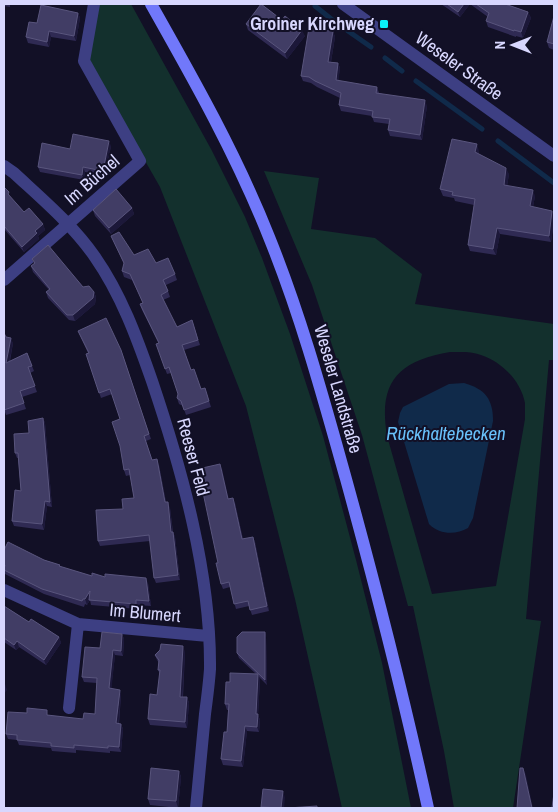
<svg xmlns="http://www.w3.org/2000/svg" width="558" height="812" viewBox="0 0 558 812" font-family="'Archivo Narrow',sans-serif">
  <rect width="100%" height="100%" fill="#121026"/>
  <!-- green -->
  <path fill="#13302d" fill-rule="evenodd" d="M98,4H131L211,149L245,217L262,258L290,334L323,436L356,560L382,663L411,808H342L295,599L246,406L160,187L88,61Z
    M264,171L319,178L311,229L375,238L422,274L415,304L554,324V360H549L526,619L541,621L513,808H454L444,751L413,606H408L362,435L312,285ZM450,352C460,352 471,351 481,355C502,362 521,381 525,403C525,408 525,414 525,419L496,586L432,594L387,436C378,382 398,361 450,352Z"/>
  <!-- water -->
  <path fill="#102a4a" d="M464,383C485,389 493,399 493,421L473,518L468,528C456,535 440,535 429,524L398,422L400,413L403,407L449,384Z"/>
  <g fill="none" stroke-linecap="round" stroke-linejoin="round">
    <!-- stream -->
    <path stroke="#102a4a" stroke-width="5" d="M315,6L335,22
      M348,31L371,47
      M385,58L402,71
      M416,81L482,129
      M498,141L554,183"/>
    <!-- minor -->
    <path stroke="#3d3f83" stroke-width="12" d="M343,4L554,156
      M4,166L14,173C42,199 73,225 95,257C121,294 137,338 152,381C182,470 211,574 210,669C209,684 207,699 205,714C202,745 199,777 196,808
      M4,280L140,161L84,61L94,4
      M4,590L78,624L208,636
      M69,708L78,624"/>
    <!-- secondary -->
    <path stroke="#7178fa" stroke-width="12" d="M151,4C194,80 237,156 269,237C301,316 323,397 346,479C376,588 404,698 428,808"/>
  </g>
  <!-- wall -->
  <path fill="#2f2a53" d="M4,4H10V7L4,6Z
    M441,4H470L460,17Z
    M470,4H505L528,12L531,18L523,38L516,36V37L488,27L486,21L488,17Z
    M78,13L80,18L76,41L51,37L49,47L28,43L26,37Z
    M554,16V50L549,48L547,42Z
    M282,20L305,36L287,59L248,30L246,24Z
    M333,31L335,37L331,62L338,63L340,68L338,81L377,87L379,93L427,106L422,140L390,136L388,130L389,124L374,122L372,116L341,111L339,105L340,98L317,87L311,83L303,81L301,76Z
    M111,146L105,176L85,172L84,180L40,172L38,167L70,149Z
    M479,151L478,154L509,174L507,186L535,196L533,207L552,211L554,216V221L551,242L500,234L496,255L470,251L468,245L474,205L455,201L454,198L443,196L440,189Z
    M4,187L11,198L24,212L43,224L45,230L38,236L39,239L24,252L4,229Z
    M132,208L134,214L111,234L95,216L93,210Z
    M111,236L134,255L156,263L175,274L177,280L166,285L170,297L163,300L177,327L192,320L200,345L184,350L191,370L201,389L205,388L211,407L186,415L183,406L179,404L177,398L178,394L171,373L167,374L156,344H159L142,310L140,304L143,303L132,280L124,277L122,271L124,264Z
    M32,259L83,287L94,292L96,297L95,304L75,321L69,320L48,298L46,292L49,290L33,272L31,266L34,264Z
    M78,331L121,350L151,439L146,441L152,460L159,465L166,502L170,508L173,532L175,537L180,580L156,583L154,578L150,541L100,546L98,541L123,509L134,498L130,475L126,476L124,470L120,419L112,394L101,398L86,354L88,353Z
    M6,337L13,343L10,361L27,353L34,371L30,373L37,392L22,397L26,409L6,415L4,409Z
    M43,418L45,423L52,507L47,506L44,530L14,526L12,521L21,491L18,458H17L15,453L29,433Z
    M222,469L228,499L235,503L243,539L253,537L255,542L269,611L252,615L249,606L236,609L230,587L223,589L221,584Z
    M4,550L44,560L60,565V567L92,576L105,577L148,583L151,606L138,605V609L91,605L90,600L87,605L85,604L84,607L44,594L5,574L4,572Z
    M4,606L29,622L59,637L61,643L46,665L19,647L16,650L4,642Z
    M265,632L266,637L267,685L259,677L260,680L258,715L260,720L259,732L247,731L243,767L223,765L221,759L227,732L228,710H227L225,704L230,682L256,674L239,658L237,653Z
    M122,634L124,639L123,656L115,655L111,689L121,695L119,724H121L123,729L121,752L110,751V753L76,750V753L52,751L51,748L19,745L17,740L8,739L6,734L27,713L83,719L95,714L97,683L84,682L82,677L100,648Z
    M185,652L183,697H187L189,703L187,728L150,725L148,719L157,695L160,674L158,670L159,663L157,660L155,655Z
    M179,771L181,777L178,808L150,805L148,799Z"/>
  <!-- shaded-wall -->
  <path fill="#1c1839" d="M464,4H470L460,17L458,12Z
    M528,12L531,18L523,38L521,32Z
    M78,13L80,18L76,41L74,36Z
    M302,30L305,36L287,59L285,53Z
    M49,31L51,37L49,47L47,42Z
    M333,31L335,37L330,67L328,62Z
    M338,63L340,68L338,86L336,80Z
    M425,100L427,106L422,140L420,135Z
    M109,141L111,146L105,176L103,171Z
    M477,144L479,151L477,159L475,152Z
    M83,167L85,172L84,180L82,175Z
    M506,168L509,174L506,192L504,185Z
    M533,190L535,196L532,212L530,206Z
    M132,208L134,214L111,234L109,228Z
    M552,211L554,216V221L551,242L549,236Z
    M43,224L45,230L38,236L39,239L24,252L22,247L35,231Z
    M497,228L500,234L496,255L493,249Z
    M94,292L96,297L95,304L75,321L73,315Z
    M11,338L13,343L8,368L6,363Z
    M43,418L45,423L52,507L50,502Z
    M157,459L159,465L167,508L165,502Z
    M220,464L222,469L230,504L228,499Z
    M233,498L235,503L244,545L242,539Z
    M45,501L47,506L44,530L42,524Z
    M168,502L170,508L173,537L171,532Z
    M173,532L175,537L180,580L178,575Z
    M253,537L255,542L269,611L267,606Z
    M146,578L148,583L151,606L149,601Z
    M90,591L92,596L87,605L85,599Z
    M265,632L266,637L267,685L265,680Z
    M122,634L124,639L123,656L121,651Z
    M59,637L61,643L46,665L44,660Z
    M17,641L19,647L16,650L14,645Z
    M183,646L185,652L182,702L180,697Z
    M113,650L115,655L111,694L109,688Z
    M258,674L260,680L258,715L260,720L259,732L257,727L256,714Z
    M5,684L7,690L4,694V685Z
    M120,690L121,695L118,728L116,723Z
    M187,697L189,703L187,728L185,722Z
    M121,724L123,729L121,752L119,747Z
    M245,726L247,731L243,767L241,761Z
    M523,768L526,775L533,808H532Z
    M179,771L181,777L178,808L176,801Z
    M283,791L285,798L284,808H281Z"/>
  <!-- building -->
  <path fill="#413d65" stroke="#59557d" d="M261,4L282,20L285,16L302,30L285,53L246,24Z
    M447,4H464L458,12Z
    M476,4H505L528,12L521,32L514,30V31L486,21L489,13Z
    M41,5L78,13L74,36L49,31L47,42L26,37L29,22L37,23Z
    M554,16V44L547,42Z
    M309,28L333,31L328,62L338,63L336,80L377,87L376,93L425,100L420,135L388,130L390,119L372,117L373,111L339,105L341,93L315,81L309,77L301,76Z
    M73,134L109,141L103,171L83,167L82,175L38,167L42,143L70,149Z
    M452,139L477,144L475,152L506,168L504,185L533,190L530,206L552,211L549,236L497,228L493,249L468,245L475,199L452,195L453,192L440,189Z
    M4,187L9,192L8,194L24,212L29,208L43,224L35,231L37,233L22,247L4,226Z
    M116,189L132,208L109,228L93,210Z
    M119,232L134,255L148,249L156,263L168,258L175,274L163,280L168,291L161,295L177,327L192,320L198,340L182,345L191,370L194,369L201,389L205,388L209,401L184,410L181,401L177,398L178,394L169,367L165,369L156,344L159,343L140,304L143,303L130,274L122,271L124,263L111,236Z
    M48,245L83,287L89,286L94,292L93,298L73,315H67L46,292L50,289L31,266L35,263L32,259Z
    M106,318L121,350L149,434L144,436L152,460L157,459L165,502H168L171,532H173L178,575L154,578L149,535L98,541L96,510L123,509L122,499L134,498L129,469L124,470L120,446L112,422L120,419L110,389L99,393L86,354L89,353L78,331Z
    M4,333L6,337L11,338L6,363L27,353L32,366L28,367L35,386L20,391L24,403L4,410Z
    M43,418L50,502L45,501L42,524L12,521L15,490L21,491L18,453H15L14,434L29,433L28,421Z
    M220,464L228,499L233,498L242,539L253,537L267,606L250,610L248,601L234,604L229,582L221,584L216,563H218L198,469Z
    M8,542L44,560L60,565L59,566L92,576V573L105,577V574L146,578L149,601L136,600V604L89,600L90,591L85,599H83L82,601L42,589L4,570L5,565L4,564V550Z
    M4,606L29,622L31,619L59,637L44,660L17,641L14,645L4,638Z
    M102,632L122,634L121,651L113,650L109,688L120,690L116,723L121,724L119,747L108,746V748L74,745V748L51,746V743L17,740V735L6,734L8,712L27,713V708L47,710V715L83,719L84,713L95,714L97,678L82,677L85,647L100,648Z
    M242,632H265V680L237,653V637Z
    M161,644L183,646L180,697H187L185,722L148,719L150,694L157,695L160,670H158L159,660L155,655L160,650Z
    M230,673L258,674L256,714H258L257,727L245,726L241,761L221,759L224,732H227L229,704H225L226,682H230Z
    M151,768L179,771L176,801L148,799Z
    M520,768H523L532,808H517Z
    M263,789L283,791L281,808L261,807Z
    M554,793V808H552Z
    M317,806V808H288Z"/>
  <!-- markers -->
  <rect fill="#0af0f6" stroke="#121026" stroke-width="2" x="379" y="19" width="10" height="10" rx="2.5"/>
  <g text-anchor="middle" stroke-width="4" stroke-linejoin="round" paint-order="stroke">
    <!-- poi labels -->
    <g font-size="18" font-weight="bold" fill="#d8d7fe" stroke="#121026" text-anchor="end">
      <text x="374" y="30">Groiner Kirchweg</text>
    </g>
    <!-- street labels -->
    <g font-size="18" fill="#d8d7fe" stroke="#121026">
      <text transform="translate(459 66) rotate(36)" y="6">Weseler Straße</text>
      <text transform="translate(92 180) rotate(-41)" y="6">Im Büchel</text>
      <text transform="translate(338 389) rotate(74)" y="6">Weseler Landstraße</text>
      <text transform="translate(193 457) rotate(75)" y="6">Reeser Feld</text>
      <text transform="translate(145 613) rotate(5)" y="6">Im Blumert</text>
    </g>
    <!-- water labels -->
    <g font-size="19" font-style="italic" fill="#69c1fa" stroke="#121026">
      <text x="446" y="440">Rückhaltebecken</text>
    </g>
  </g>
  <!-- border -->
  <rect width="558" height="812" fill="none" stroke="#d8d7fe" stroke-width="10"/>
  <!-- north arrow -->
  <g transform="translate(513 45) rotate(270)" stroke="#121026" stroke-width="4" paint-order="stroke">
  <path d="M0-4L9 19L0 12L-9 19Z" fill="#d8d7fe"/>
  <text y="-8" font-size="14" font-weight="bold" text-anchor="middle" fill="#d8d7fe">N</text>
  </g>
</svg>
